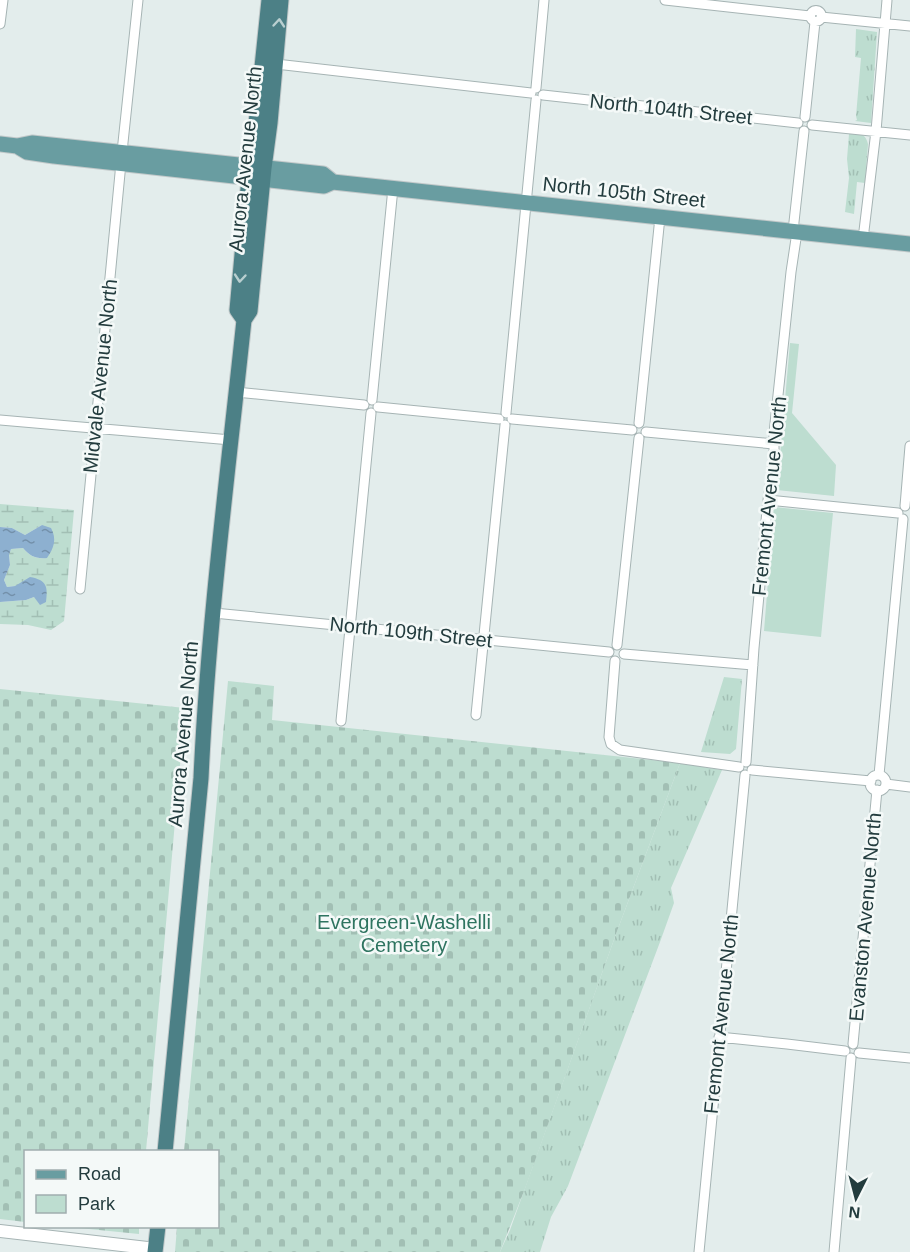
<svg xmlns="http://www.w3.org/2000/svg" width="910" height="1252" viewBox="0 0 910 1252" font-family="Arial,sans-serif">
  <defs>
    <pattern id="grass-tufts" width="24" height="20" patternUnits="userSpaceOnUse" patternTransform="scale(1.5)"><rect width="24" height="20" fill="#bdddd0"/><path d="M3 7l-1-3M5 7V3M7 7l1-3M15 17l-1-3M17 17v-4M19 17l1-3" fill="none" stroke="#a2bfb4"/></pattern>
    <pattern id="wetland-marsh" width="20" height="14" patternUnits="userSpaceOnUse" patternTransform="scale(1.5)"><rect width="20" height="14" fill="#bdddd0"/><path d="M1 5h8M5 5V1M11 12h8M15 12V8" fill="none" stroke="#a2bfb4"/></pattern>
    <pattern id="cemetery-stones" width="16" height="16" patternUnits="userSpaceOnUse" patternTransform="scale(1.5)"><rect width="16" height="16" fill="#bdddd0"/><path d="M2 7V4a2 2 0 0 1 4 0v3zM10 15v-3a2 2 0 0 1 4 0v3z" fill="#a2bfb4"/></pattern>
    <pattern id="water-ripples" width="26" height="14" patternUnits="userSpaceOnUse" patternTransform="scale(1.5)"><rect width="26" height="14" fill="#8db0d0"/><path d="M2 4q2-2 4 0t4 0M15 11q2-2 4 0t4 0" fill="none" stroke="#7390aa"/></pattern>
  </defs>
  <rect width="100%" height="100%" fill="#e3edec"/>
  <!-- grass -->
  <path fill="url(#grass-tufts)" d="M856,29L877,32L871,123L855,121L857,120L856,116L861,58L855,57Z
    M849,134C860,134 865,132 868,144L865,183L857,182L854,214L845,212L849,178L847,159Z
    M724,677L742,679L736,749L730,754L701,752Z
    M680,763L722,770L671,888L674,903L660,942L568,1186L551,1217L540,1252H500L510,1230L616,934Z"/>
  <!-- wetland -->
  <path fill="url(#wetland-marsh)" d="M0,504L74,510L64,621L51,630L28,625L0,624V602L26,600L34,597L46,602L15,586L7,587L4,580L10,565L9,554L11,549L23,548C30,556 35,559 46,558L42,525L25,535L12,528L0,527Z"/>
  <!-- cemetery -->
  <path fill="url(#cemetery-stones)" d="M228,681L274,686L272,720L680,763L616,934L526,1186L500,1252H175L177,1227L218,1226V1152L184,1151Z
    M0,689L185,708L146,1151L26,1152L25,1222L0,1219Z
    M69,1227H139V1234Z"/>
  <!-- green -->
  <path fill="#bdddd0" d="M790,343L799,344L792,413L836,465L834,496L777,490Z
    M774,507L833,513L821,637L764,631Z"/>
  <!-- water -->
  <path fill="url(#water-ripples)" d="M42,525L51,528C57,539 54,548 47,558C35,559 30,556 23,548L11,549L9,555L10,565L4,580L7,587L15,586L30,577C47,580 48,587 46,602L40,605L34,597L26,600L0,602V527L12,528L25,535Z"/>
  <g fill="none" stroke-linecap="round" stroke-linejoin="round">
    <defs>
      <path id="minor" d="M665,0L810,16
        M810.5 16a5.5 5.5 0 1 1 11 0a5.5 5.5 0 1 1-11 0Z
        M821,17L910,26
        M0,24L3,0
        M276,64L531,93
        M536,88L544,0
        M543,95L798,123
        M805,117L815,22
        M812,125L910,135
        M122,152L138,0
        M793,231L804,131
        M863,239L876,131L887,0
        M236,392L364,405
        M372,400L393,188
        M378,407L499,419
        M506,413L536,100
        M512,419L632,430
        M0,420L231,440
        M639,423L660,217
        M646,432L774,444
        M768,500L898,513
        M905,506L910,446
        M80,589L121,163
        M214,613L609,652
        M617,645L639,438
        M624,654L753,665
        M615,661L609,737L611,744L620,750L739,767
        M476,715L505,425
        M341,721L371,413
        M746,762L754,648L768,500L774,460V433L791,272L797,232
        M752,770L871,781
        M879,775L903,519
        M870 783a8 8 0 1 1 16 0a8 8 0 1 1-16 0Z
        M886,784L910,787
        M719,1037L787,1044L845,1051
        M853,1044L877,790
        M859,1053L910,1058
        M699,1252L745,775
        M834,1252L851,1058"/>
      <path id="tertiary" d="M0,1231L156,1249"/>
      <path id="primary" d="M0,144L17,146L32,143L323,174L333,182L910,244
        M17,146L27,152L54,156L324,186L333,182"/>
      <path id="trunk" d="M244,320L237,310L249,178L257,115L269,0
        M165,1152L201,778C208,625 228,472 244,320L250,311L264,168L270,123L281,0
        M155,1252L158,1226"/>
    </defs>
    <!-- minor casing -->
    <use href="#minor" stroke="#a6b4b4" stroke-width="11"/>
    <!-- tertiary casing -->
    <use href="#tertiary" stroke="#a6b4b4" stroke-width="14"/>
    <!-- primary casing -->
    <use href="#primary" stroke="#c1c8c9" stroke-width="17"/>
    <!-- trunk casing -->
    <use href="#trunk" stroke="#c1c8c9" stroke-width="17"/>
    <!-- minor -->
    <use href="#minor" stroke="#fff" stroke-width="9"/>
    <!-- tertiary -->
    <use href="#tertiary" stroke="#fff" stroke-width="12"/>
    <!-- primary -->
    <use href="#primary" stroke="#699da1" stroke-width="15"/>
    <!-- trunk -->
    <use href="#trunk" stroke="#4c8086" stroke-width="15"/>
  </g>
  <!-- one-way arrows -->
  <defs><path id="oneway-chevron" d="M-2-3.5L2.5 0L-2 3.5" fill="none" stroke-width="1.6" stroke-linecap="round" stroke-linejoin="round" transform="scale(1.5)"/></defs>
  <g stroke="#b9cfd0">
    <use href="#oneway-chevron" transform="translate(279 23) rotate(-85)"/>
    <use href="#oneway-chevron" transform="translate(240 278) rotate(95)"/>
  </g>
  <g text-anchor="middle" stroke-width="5" stroke-linejoin="round" paint-order="stroke">
    <!-- street labels -->
    <g font-size="20" fill="#233c3e" stroke="#f4f9f8">
      <text transform="translate(671 109) rotate(6)" y="7">North 104th Street</text>
      <text transform="translate(245 159) rotate(-84)" y="7">Aurora Avenue North</text>
      <text transform="translate(624 192) rotate(6)" y="7">North 105th Street</text>
      <text transform="translate(100 376) rotate(-84)" y="7">Midvale Avenue North</text>
      <text transform="translate(769 496) rotate(-84)" y="7">Fremont Avenue North</text>
      <text transform="translate(411 632) rotate(6)" y="7">North 109th Street</text>
      <text transform="translate(183 734) rotate(-85)" y="7">Aurora Avenue North</text>
      <text transform="translate(865 917) rotate(-85)" y="7">Evanston Avenue North</text>
      <text transform="translate(721 1014) rotate(-84)" y="7">Fremont Avenue North</text>
    </g>
    <!-- park labels -->
    <g font-size="20" fill="#2e7460" stroke="#f4f9f8">
      <text x="404" y="929">Evergreen-Washelli<tspan x="404" dy="23">Cemetery</tspan></text>
    </g>
  </g>
  <!-- legend -->
  <rect x="24" y="1150" width="195" height="78" fill="#f4f9f8" stroke="#a0adae" stroke-width="1.5"/>
  <rect x="36" y="1170" width="30" height="9" fill="#699da1" stroke="#a0adae" stroke-width="1.5"/>
  <text x="78" y="1180" font-size="18" fill="#233c3e">Road</text>
  <rect x="36" y="1195" width="30" height="18" fill="#bdddd0" stroke="#a0adae" stroke-width="1.5"/>
  <text x="78" y="1210" font-size="18" fill="#233c3e">Park</text>
  <!-- north arrow -->
  <g transform="translate(856 1198) rotate(186)" stroke="#f4f9f8" stroke-width="4.5" paint-order="stroke">
  <path d="M0-4.5L10 22L0 15L-10 22Z" fill="#233c3e"/>
  <text y="-9" font-size="16" font-weight="bold" text-anchor="middle" fill="#233c3e">N</text>
  </g>
</svg>
